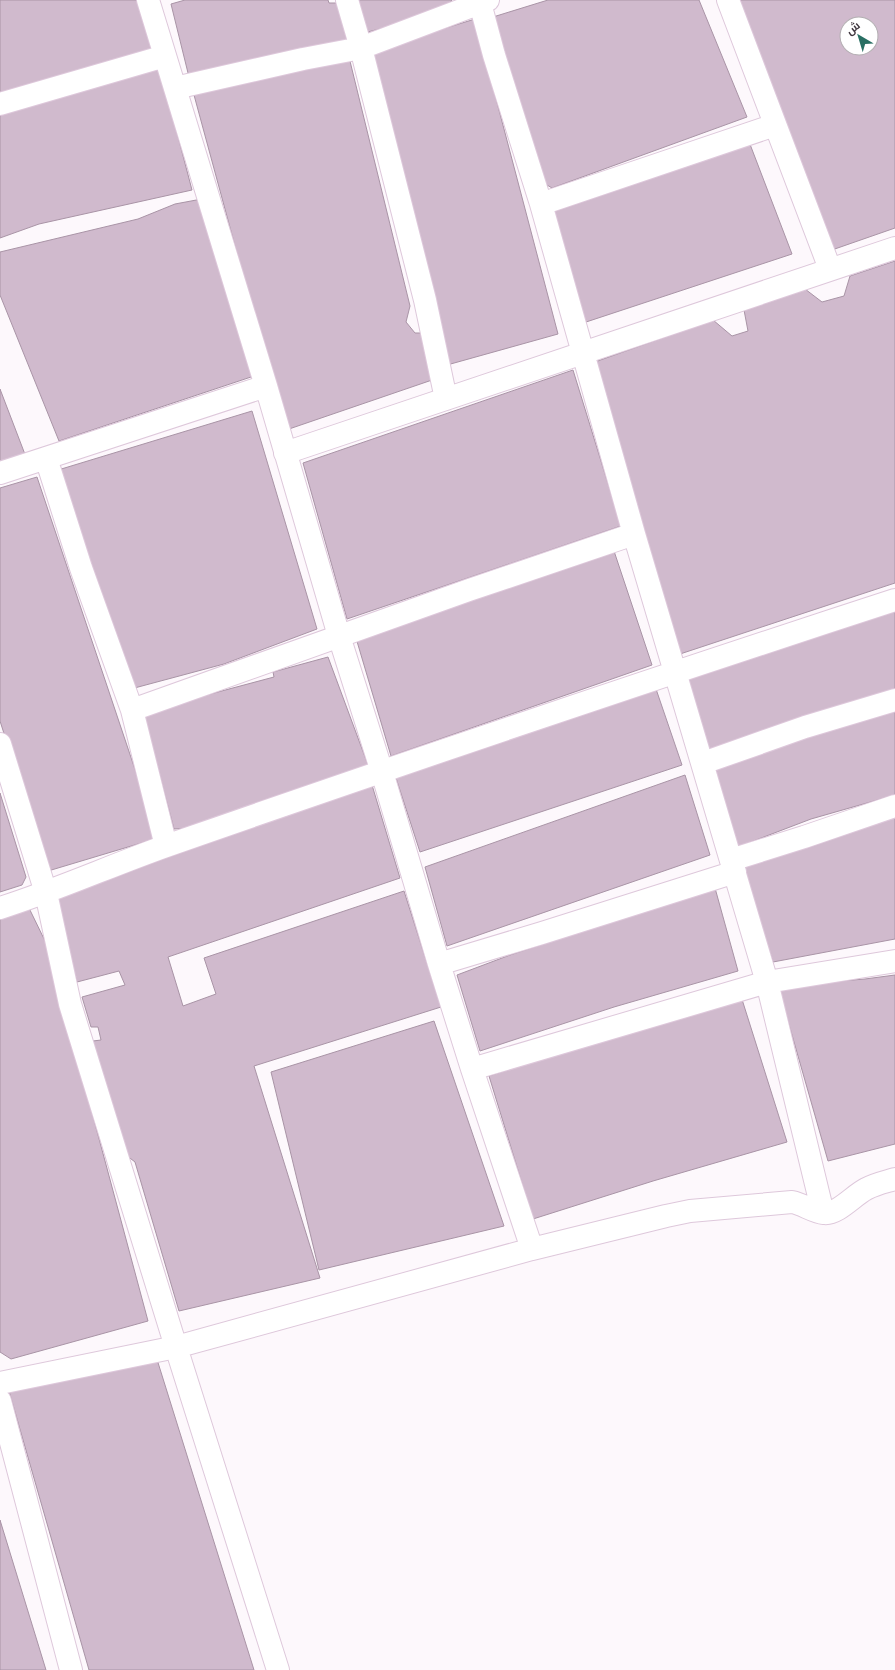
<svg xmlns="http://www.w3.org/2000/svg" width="895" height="1670" viewBox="0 0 895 1670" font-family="Arial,Cairo,sans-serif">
  <rect width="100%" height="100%" fill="#fdf8fc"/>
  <!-- building -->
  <path fill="#d0bacd" stroke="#a994a6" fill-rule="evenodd" d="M0,0H143L161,54L0,94Z
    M185,0H328L329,3H338L347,40L189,77L171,4Z
    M354,0H452L447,6L421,18L364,33Z
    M548,0H699L747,117L552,188L537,179L493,17Z
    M737,0H895V228L829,251ZM847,24H871V48H847Z
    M475,19L558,334L447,365L368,52Z
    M348,53L410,306L406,322L415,333H422L435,379L289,429L247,290L194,95Z
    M160,68L192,190L39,224L0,238V110Z
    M748,139L792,254L577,325L547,212Z
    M207,198L257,375L59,441L0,295V252L138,219L175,204Z
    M895,261V583L677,655L592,363L713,320L732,336L748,331L744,310L805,289L822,302L844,296L850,276Z
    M573,370L621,526L347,619L303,463Z
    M0,389L26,457L0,466Z
    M252,411L317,629L224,664L127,690L58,470Z
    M37,477L158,838L48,871L0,721V488Z
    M613,548L652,665L391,756L356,638Z
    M895,609V692L706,755L684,679Z
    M328,657L368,765L192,828L174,829L143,712L274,677L273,672Z
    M656,689L682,765L420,852L396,778Z
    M895,709V795L811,819L735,848L712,768Z
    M685,775L710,855L447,946L425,867Z
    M372,785L400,878L168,957L183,1006L216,994L204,958L404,891L441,1007L254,1066L320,1278L179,1311L135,1162L126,1155L93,1041L101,1040L98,1027H91L82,997L125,985L119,971L77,982L52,893Z
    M0,793L26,877L22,885L0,892Z
    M895,810V939L773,962L739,861Z
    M715,888L738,971L614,1007L480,1051L457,975L510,955Z
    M28,906L47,945L148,1321L11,1359L0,1352V915Z
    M895,975V1144L828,1161L778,986L865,979Z
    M740,993L787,1142L653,1181L533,1219L489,1076Z
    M434,1021L504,1226L319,1270L271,1072Z
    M155,1353L254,1670H89L9,1391Z
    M0,1520L46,1670H0Z"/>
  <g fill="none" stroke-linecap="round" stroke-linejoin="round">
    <defs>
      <path id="street" d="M148,0L266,386L339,636L382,772L439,964L472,1069L532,1249
        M347,0L361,48L425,300L446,399
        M728,0L830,269
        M480,3L494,55L541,204L634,534L767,982L823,1213
        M175,88L303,59L361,48L488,0
        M0,104L165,56
        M541,204L775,125
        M285,453L895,248
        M46,458L81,568L132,710L166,846
        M0,473L266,386
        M132,710L469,590L634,534
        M0,744L46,893L70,1004L176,1347L278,1670
        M703,763L805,727L895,700
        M731,860L804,837L895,806
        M0,908C57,890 112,865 169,845C410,761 652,679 895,600
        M439,964L542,933L735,872
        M472,1069L767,982L895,961
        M0,1383L176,1347L532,1249L666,1216L690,1211L792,1202C803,1204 813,1212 824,1213C837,1215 854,1195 866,1189C875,1184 885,1182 895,1179
        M0,1401L71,1670"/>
    </defs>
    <!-- street casing -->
    <use href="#street" stroke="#dec8db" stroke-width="24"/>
    <!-- street -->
    <use href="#street" stroke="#fff" stroke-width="22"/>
  </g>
  <!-- north arrow -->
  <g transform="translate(859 36) rotate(322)"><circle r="19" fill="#ffffff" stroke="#b3afb2"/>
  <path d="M0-3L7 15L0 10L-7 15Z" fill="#296f63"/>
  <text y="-6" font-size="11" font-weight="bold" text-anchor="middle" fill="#40373f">ش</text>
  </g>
</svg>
